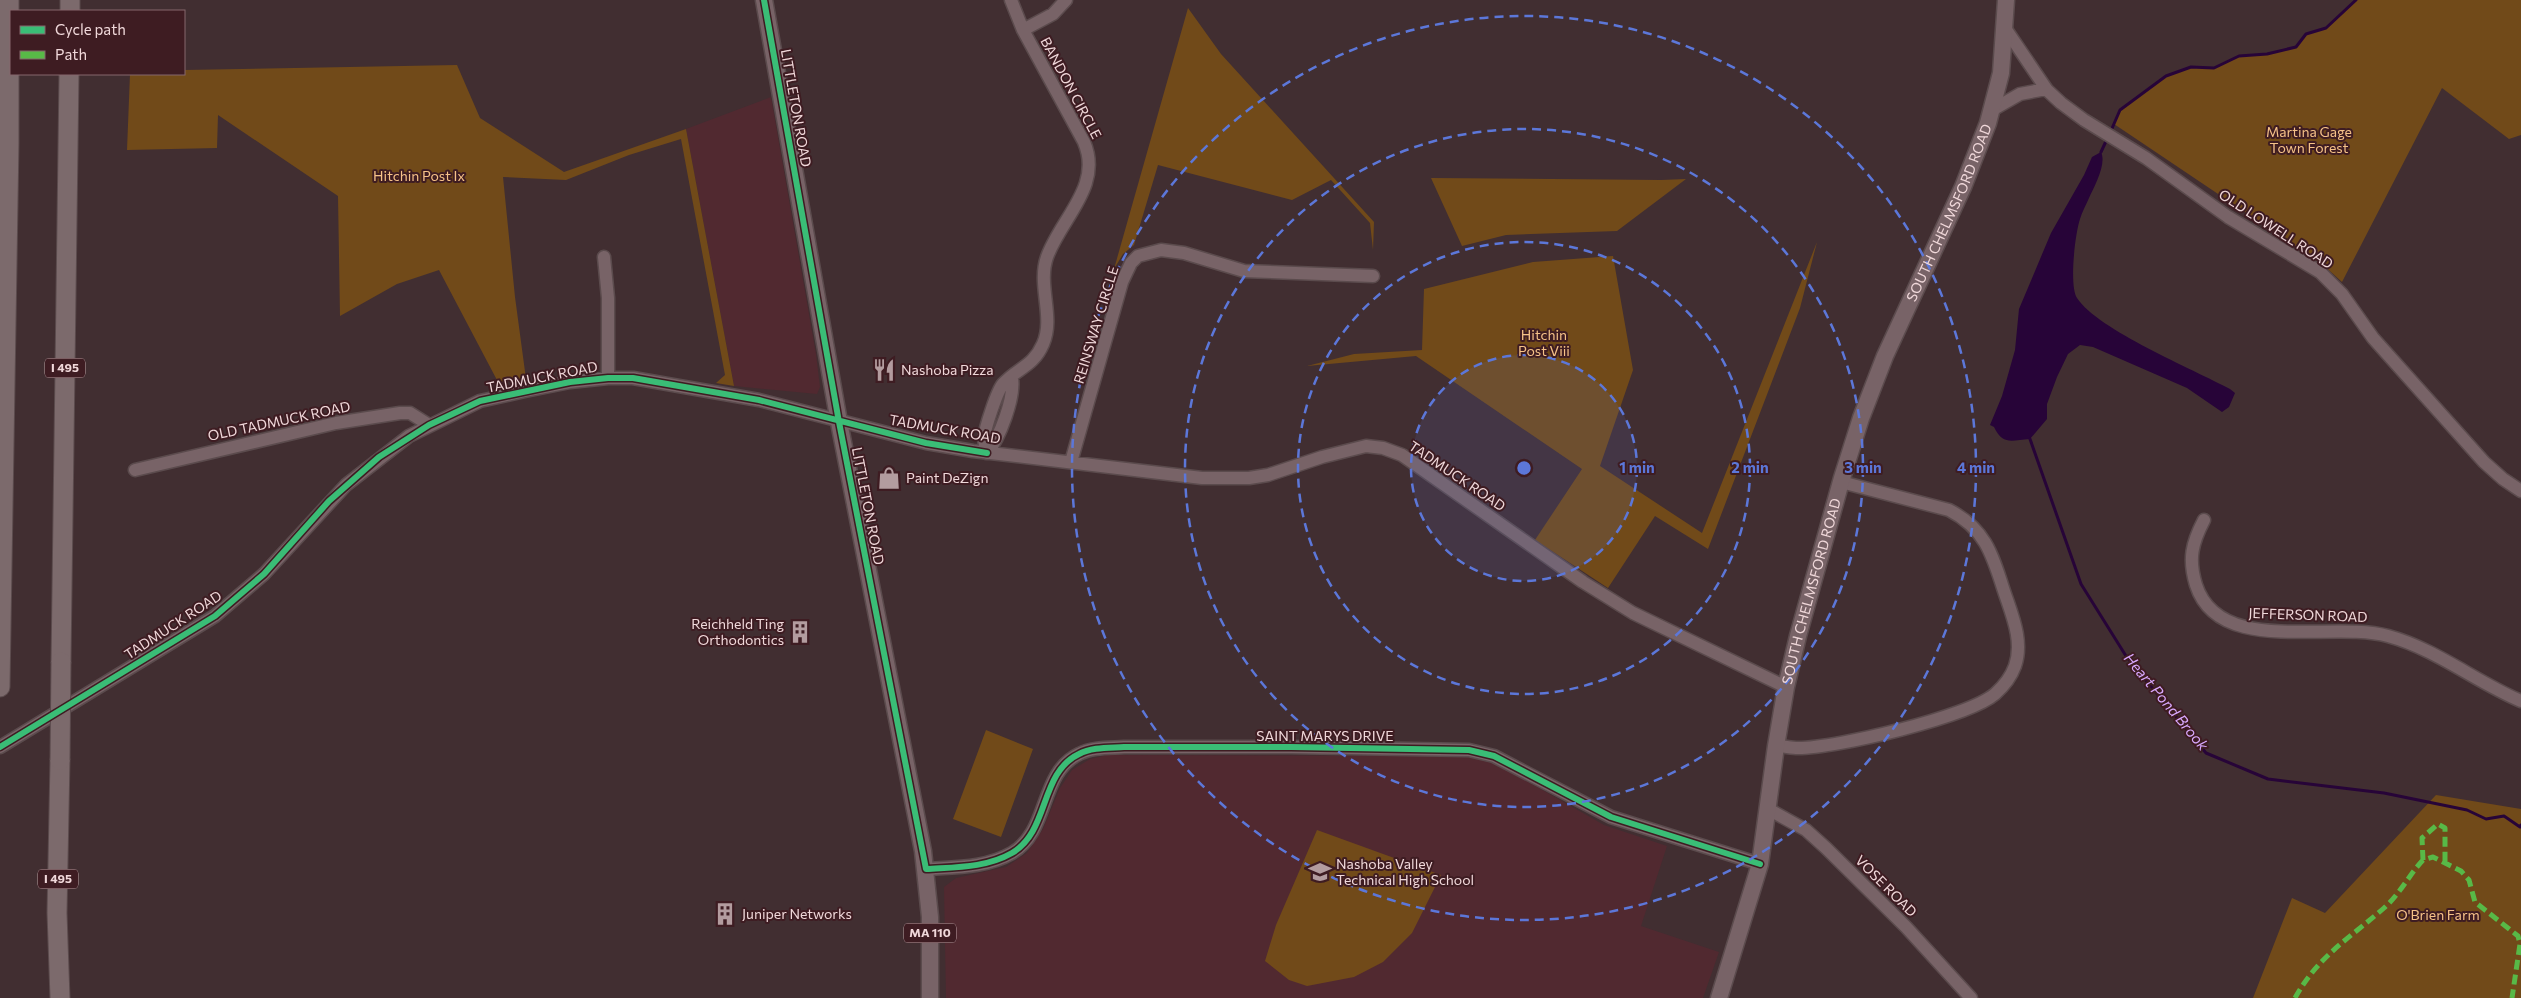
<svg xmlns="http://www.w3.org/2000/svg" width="2521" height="998" viewBox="0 0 2521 998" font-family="Commissioner,sans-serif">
  <rect width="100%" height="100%" fill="#412e31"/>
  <!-- built -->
  <path fill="#512930" d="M771,97L816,354L820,387L817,394L734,386L686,129Z
    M1107,755L1462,756L1493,762L1604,825L1667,846L1641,926L1719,952L1703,998H946L944,887L956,878L1006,867L1027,853L1043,829L1060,788L1072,770L1090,759Z"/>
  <!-- green -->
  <path fill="#714a19" d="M2356,0H2521V135L2509,139L2442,88L2342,282L2322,264L2114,124L2120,110L2166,76L2191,67L2214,68L2239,56L2267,54L2296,47L2306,34L2326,28Z
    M1188,8L1221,54L1374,222L1373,250L1370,223L1331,180L1292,200L1158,165L1134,245L1123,254L1114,269Z
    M457,65L480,118L564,172L686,129L734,386L716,383L725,375L681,139L629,155L566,180L503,177L515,297L526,379L498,382L439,270L397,284L340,316L338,196L218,115L217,148L127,150L130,74H184V70Z
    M1431,178L1661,180L1686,179L1617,231L1506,235L1462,246Z
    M1817,242L1800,308L1708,549L1655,516L1608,588L1535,540L1582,469L1416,356L1307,366L1354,354L1422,350L1424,289L1533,262L1613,256L1633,370L1600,466L1702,533Z
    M986,730L1033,749L1001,837L953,819Z
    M2436,795L2521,809V998H2253L2292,898L2325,913Z
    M1317,830L1441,875L1412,933L1383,962L1354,977L1307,986L1289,980L1265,961L1276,925Z"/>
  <!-- water -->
  <path fill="#270438" d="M2101,152C2107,164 2094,187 2089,198C2086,205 2082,212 2080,219C2075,234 2069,286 2077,298C2098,330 2193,369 2230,389L2235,393L2229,407L2222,412L2187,388L2093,347L2080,345L2068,354L2057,377L2047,404V419L2030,439C2012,440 2003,446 1994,427L1990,425L2002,396L2015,350L2019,309L2051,233L2084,175L2092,157Z"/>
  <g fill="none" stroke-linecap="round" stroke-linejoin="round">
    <!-- stream -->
    <path stroke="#270438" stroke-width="3" d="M2110,133L2120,110L2166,76L2191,67L2214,68L2239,56L2267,54L2296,47L2306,34L2326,28L2356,0
      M2101,152L2107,139
      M2030,439L2081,584L2126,656L2206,753L2268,779L2384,793L2467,810L2486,819L2504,816L2520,827L2521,825"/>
    <defs>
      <path id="minor" d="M2005,28L2047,90L2061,103L2084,120L2146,158L2228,217L2320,272L2342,294L2373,338L2484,462L2503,479L2521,491
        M1023,30L1053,14L1066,0
        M1992,110L2020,94L2046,89
        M604,257L608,298V378
        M987,453C986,448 984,442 984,438C985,428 997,391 1003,384C1017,368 1033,367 1043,344C1055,317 1037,285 1047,257C1061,218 1103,186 1084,142L1023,30L1011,0
        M987,453C1000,438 1015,397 1012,378
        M1071,462L1122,282L1131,263L1138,256L1161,250L1184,253L1244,271L1373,276
        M135,470L336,423L400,413H410L429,425
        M2204,520C2192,543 2188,559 2196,585C2219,657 2332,620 2388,636C2436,649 2476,682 2521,701
        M1776,746C1783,746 1791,748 1798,748C1836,748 1968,717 1995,694C2004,686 2011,677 2015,666C2024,640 2011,613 2003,588C1992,553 1984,528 1949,510L1841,482
        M0,747L215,616L264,574L346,485L409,436L480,401L525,391L570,382L608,378H633L759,400L926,443L973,451L1202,478H1249L1268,475L1322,457L1366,446L1383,448L1402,455L1583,582L1633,613L1786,687
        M1768,809L1806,830L1826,848L1906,927L1971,998
        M926,869C955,867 986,868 1012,853C1050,831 1039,773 1079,754C1092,747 1109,748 1124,747H1291L1469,750L1494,756L1611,817L1760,864"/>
      <g id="major">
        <path d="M764,0L839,422L923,851L930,917V998"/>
        <path id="s1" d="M1719,998L1760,864L1776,746L1786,687L1798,636L1842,478L1861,418L1885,356L1963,187L1988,123L2001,73L2006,0"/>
      </g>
      <path id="highway" d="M70,11V0
        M61,662L69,74
        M0,687L9,142V0
        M60,760L57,913L60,998"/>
    </defs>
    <!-- minor casing -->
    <use href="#minor" stroke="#5b4b4d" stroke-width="15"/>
    <!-- major casing -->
    <use href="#major" stroke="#5b4b4d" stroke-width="19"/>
    <!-- highway casing -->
    <use href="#highway" stroke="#5b4b4d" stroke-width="21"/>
    <!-- minor -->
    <use href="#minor" stroke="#786367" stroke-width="12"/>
    <!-- major -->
    <use href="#major" stroke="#786367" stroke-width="16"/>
    <!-- highway -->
    <use href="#highway" stroke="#7c6a6c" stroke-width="19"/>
    <defs>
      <path id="highway-bridge" d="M60,760L61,662"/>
    </defs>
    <!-- highway-bridge casing -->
    <use href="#highway-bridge" stroke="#5b4b4d" stroke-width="21" stroke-linecap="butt"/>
    <!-- highway-bridge -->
    <use href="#highway-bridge" stroke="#7c6a6c" stroke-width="19"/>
    <!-- quiet -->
    <path stroke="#58b947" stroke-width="5" stroke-dasharray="10 5" stroke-linecap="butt" d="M2423,860L2422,838L2438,824L2445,828V861
      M2295,998C2318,956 2350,938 2384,908C2400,894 2409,875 2423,860L2433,857L2461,871L2469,880L2475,902L2518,936L2520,944L2512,998"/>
    <defs>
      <path id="cycleway" d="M764,0L839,422L926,869C955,867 986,868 1012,853C1050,831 1039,773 1079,754C1092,747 1109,748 1124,747H1291L1469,750L1494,756L1611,817L1760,864
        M0,747L215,616L264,574L329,501L379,457L429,425L480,401L570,382L608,378H633L759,400L926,443L987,453"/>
    </defs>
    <!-- cycleway casing -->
    <use href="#cycleway" stroke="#3e1c22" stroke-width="9"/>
    <!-- cycleway -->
    <use href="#cycleway" stroke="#3abd76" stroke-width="6"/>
  </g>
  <!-- distance rings -->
  <circle cx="1524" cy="468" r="113" fill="#5c77d9" fill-opacity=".12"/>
  <g fill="none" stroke="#5c77d9" stroke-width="2.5" stroke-dasharray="9 6">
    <circle cx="1524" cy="468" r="113"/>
    <circle cx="1524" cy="468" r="226"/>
    <circle cx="1524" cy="468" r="339"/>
    <circle cx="1524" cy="468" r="452"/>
  </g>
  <!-- icons -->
  <defs>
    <symbol id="restaurant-bare" viewBox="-9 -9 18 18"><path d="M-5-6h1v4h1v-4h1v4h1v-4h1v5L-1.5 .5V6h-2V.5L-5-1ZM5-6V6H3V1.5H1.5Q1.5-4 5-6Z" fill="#b39c9f" stroke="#3e1c22" stroke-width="2.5" paint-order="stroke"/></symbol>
    <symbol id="shop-bare" viewBox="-9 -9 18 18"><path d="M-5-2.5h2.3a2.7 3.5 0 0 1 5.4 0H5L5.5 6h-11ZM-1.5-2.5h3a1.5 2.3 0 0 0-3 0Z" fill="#b39c9f" stroke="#3e1c22" stroke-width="2.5" paint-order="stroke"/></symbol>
    <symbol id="building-bare" viewBox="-9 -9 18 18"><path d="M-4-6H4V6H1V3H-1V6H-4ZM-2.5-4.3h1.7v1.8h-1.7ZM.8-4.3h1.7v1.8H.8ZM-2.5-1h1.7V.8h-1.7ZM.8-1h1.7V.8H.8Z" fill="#b39c9f" stroke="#3e1c22" stroke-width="2.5" paint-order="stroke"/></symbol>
    <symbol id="school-bare" viewBox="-9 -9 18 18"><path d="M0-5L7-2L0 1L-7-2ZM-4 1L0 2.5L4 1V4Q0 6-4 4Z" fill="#b39c9f" stroke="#3e1c22" stroke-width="2.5" paint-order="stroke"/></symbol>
  </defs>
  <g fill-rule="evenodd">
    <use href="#restaurant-bare" x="868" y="354" width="32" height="32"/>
    <use href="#shop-bare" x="873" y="462" width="32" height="32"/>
    <use href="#building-bare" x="784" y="616" width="32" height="32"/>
    <use href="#school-bare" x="1304" y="856" width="32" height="32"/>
    <use href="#building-bare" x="709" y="898" width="32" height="32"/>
  </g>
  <g text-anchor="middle" stroke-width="4" stroke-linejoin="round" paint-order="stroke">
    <!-- shield labels -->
    <g fill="#3e1c22" stroke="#bba0a3" stroke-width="1">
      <rect x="45" y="358.5" width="40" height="19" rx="4"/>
      <rect x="38" y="869.5" width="40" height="19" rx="4"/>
      <rect x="904" y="923.5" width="52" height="19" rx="4"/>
    </g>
    <g font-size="12" font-weight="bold" fill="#f0d8da">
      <text x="65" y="372">I 495</text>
      <text x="58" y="883">I 495</text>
      <text x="930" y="937">MA 110</text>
    </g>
    <!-- street labels -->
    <g font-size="14" fill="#f0d8da" stroke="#3e1c22">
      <text transform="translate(1071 88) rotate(62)" y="5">BANDON CIRCLE</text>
      <text transform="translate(796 108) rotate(80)" y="5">LITTLETON ROAD</text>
      <text dy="5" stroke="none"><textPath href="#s1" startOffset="822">SOUTH CHELMSFORD ROAD</textPath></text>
      <text transform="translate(2276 229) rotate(33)" y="5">OLD LOWELL ROAD</text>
      <text transform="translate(1096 325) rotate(-73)" y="5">REINSWAY CIRCLE</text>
      <text transform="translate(542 377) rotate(-11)" y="5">TADMUCK ROAD</text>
      <text transform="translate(279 421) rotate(-12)" y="5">OLD TADMUCK ROAD</text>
      <text transform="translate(945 429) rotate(10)" y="5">TADMUCK ROAD</text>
      <text transform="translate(1457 476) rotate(34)" y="5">TADMUCK ROAD</text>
      <text transform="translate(868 506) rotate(79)" y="5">LITTLETON ROAD</text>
      <text dy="5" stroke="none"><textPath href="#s1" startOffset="418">SOUTH CHELMSFORD ROAD</textPath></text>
      <text transform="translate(2308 615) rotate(2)" y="5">JEFFERSON ROAD</text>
      <text transform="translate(173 625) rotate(-33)" y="5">TADMUCK ROAD</text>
      <text x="1325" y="741">SAINT MARYS DRIVE</text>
      <text transform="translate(1886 886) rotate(45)" y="5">VOSE ROAD</text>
    </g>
    <!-- park labels -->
    <g font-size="14" fill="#f6c288" stroke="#3e1c22">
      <text x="2309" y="137">Martina Gage<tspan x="2309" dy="16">Town Forest</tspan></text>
      <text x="419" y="181">Hitchin Post Ix</text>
      <text x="1544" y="340">Hitchin<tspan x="1544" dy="16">Post Viii</tspan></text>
      <text x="2438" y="920">O'Brien Farm</text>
    </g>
    <!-- poi labels -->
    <g font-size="14" fill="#f0d8da" stroke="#3e1c22" text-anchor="start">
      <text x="901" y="375">Nashoba Pizza</text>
      <text x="906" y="483">Paint DeZign</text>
      <text x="784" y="629" text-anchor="end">Reichheld Ting<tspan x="784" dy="16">Orthodontics</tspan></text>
      <text x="1336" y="869">Nashoba Valley<tspan x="1336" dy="16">Technical High School</tspan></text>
      <text x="742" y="919">Juniper Networks</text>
    </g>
    <!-- water labels -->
    <g font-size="15" font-style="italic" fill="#d9a9ff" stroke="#3e1c22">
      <text transform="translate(2166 702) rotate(50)" y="5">Heart Pond Brook</text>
    </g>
  </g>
  <circle cx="1524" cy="468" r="8" fill="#5c77d9" stroke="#3e1c22" stroke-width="2.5"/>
  <g font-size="15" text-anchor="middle" font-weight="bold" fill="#5c77d9" stroke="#3e1c22" stroke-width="4" stroke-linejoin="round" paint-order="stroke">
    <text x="1637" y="473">1 min</text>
    <text x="1750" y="473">2 min</text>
    <text x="1863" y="473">3 min</text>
    <text x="1976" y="473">4 min</text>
  </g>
  <!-- legend -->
  <rect x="10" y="10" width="175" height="65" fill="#3e1c22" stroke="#85676c"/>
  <rect x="20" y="26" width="25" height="8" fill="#3abd76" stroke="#85676c"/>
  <text x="55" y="35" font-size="15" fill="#f0d8da">Cycle path</text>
  <rect x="20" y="51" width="25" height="8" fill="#58b947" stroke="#85676c"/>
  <text x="55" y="60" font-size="15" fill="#f0d8da">Path</text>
</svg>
